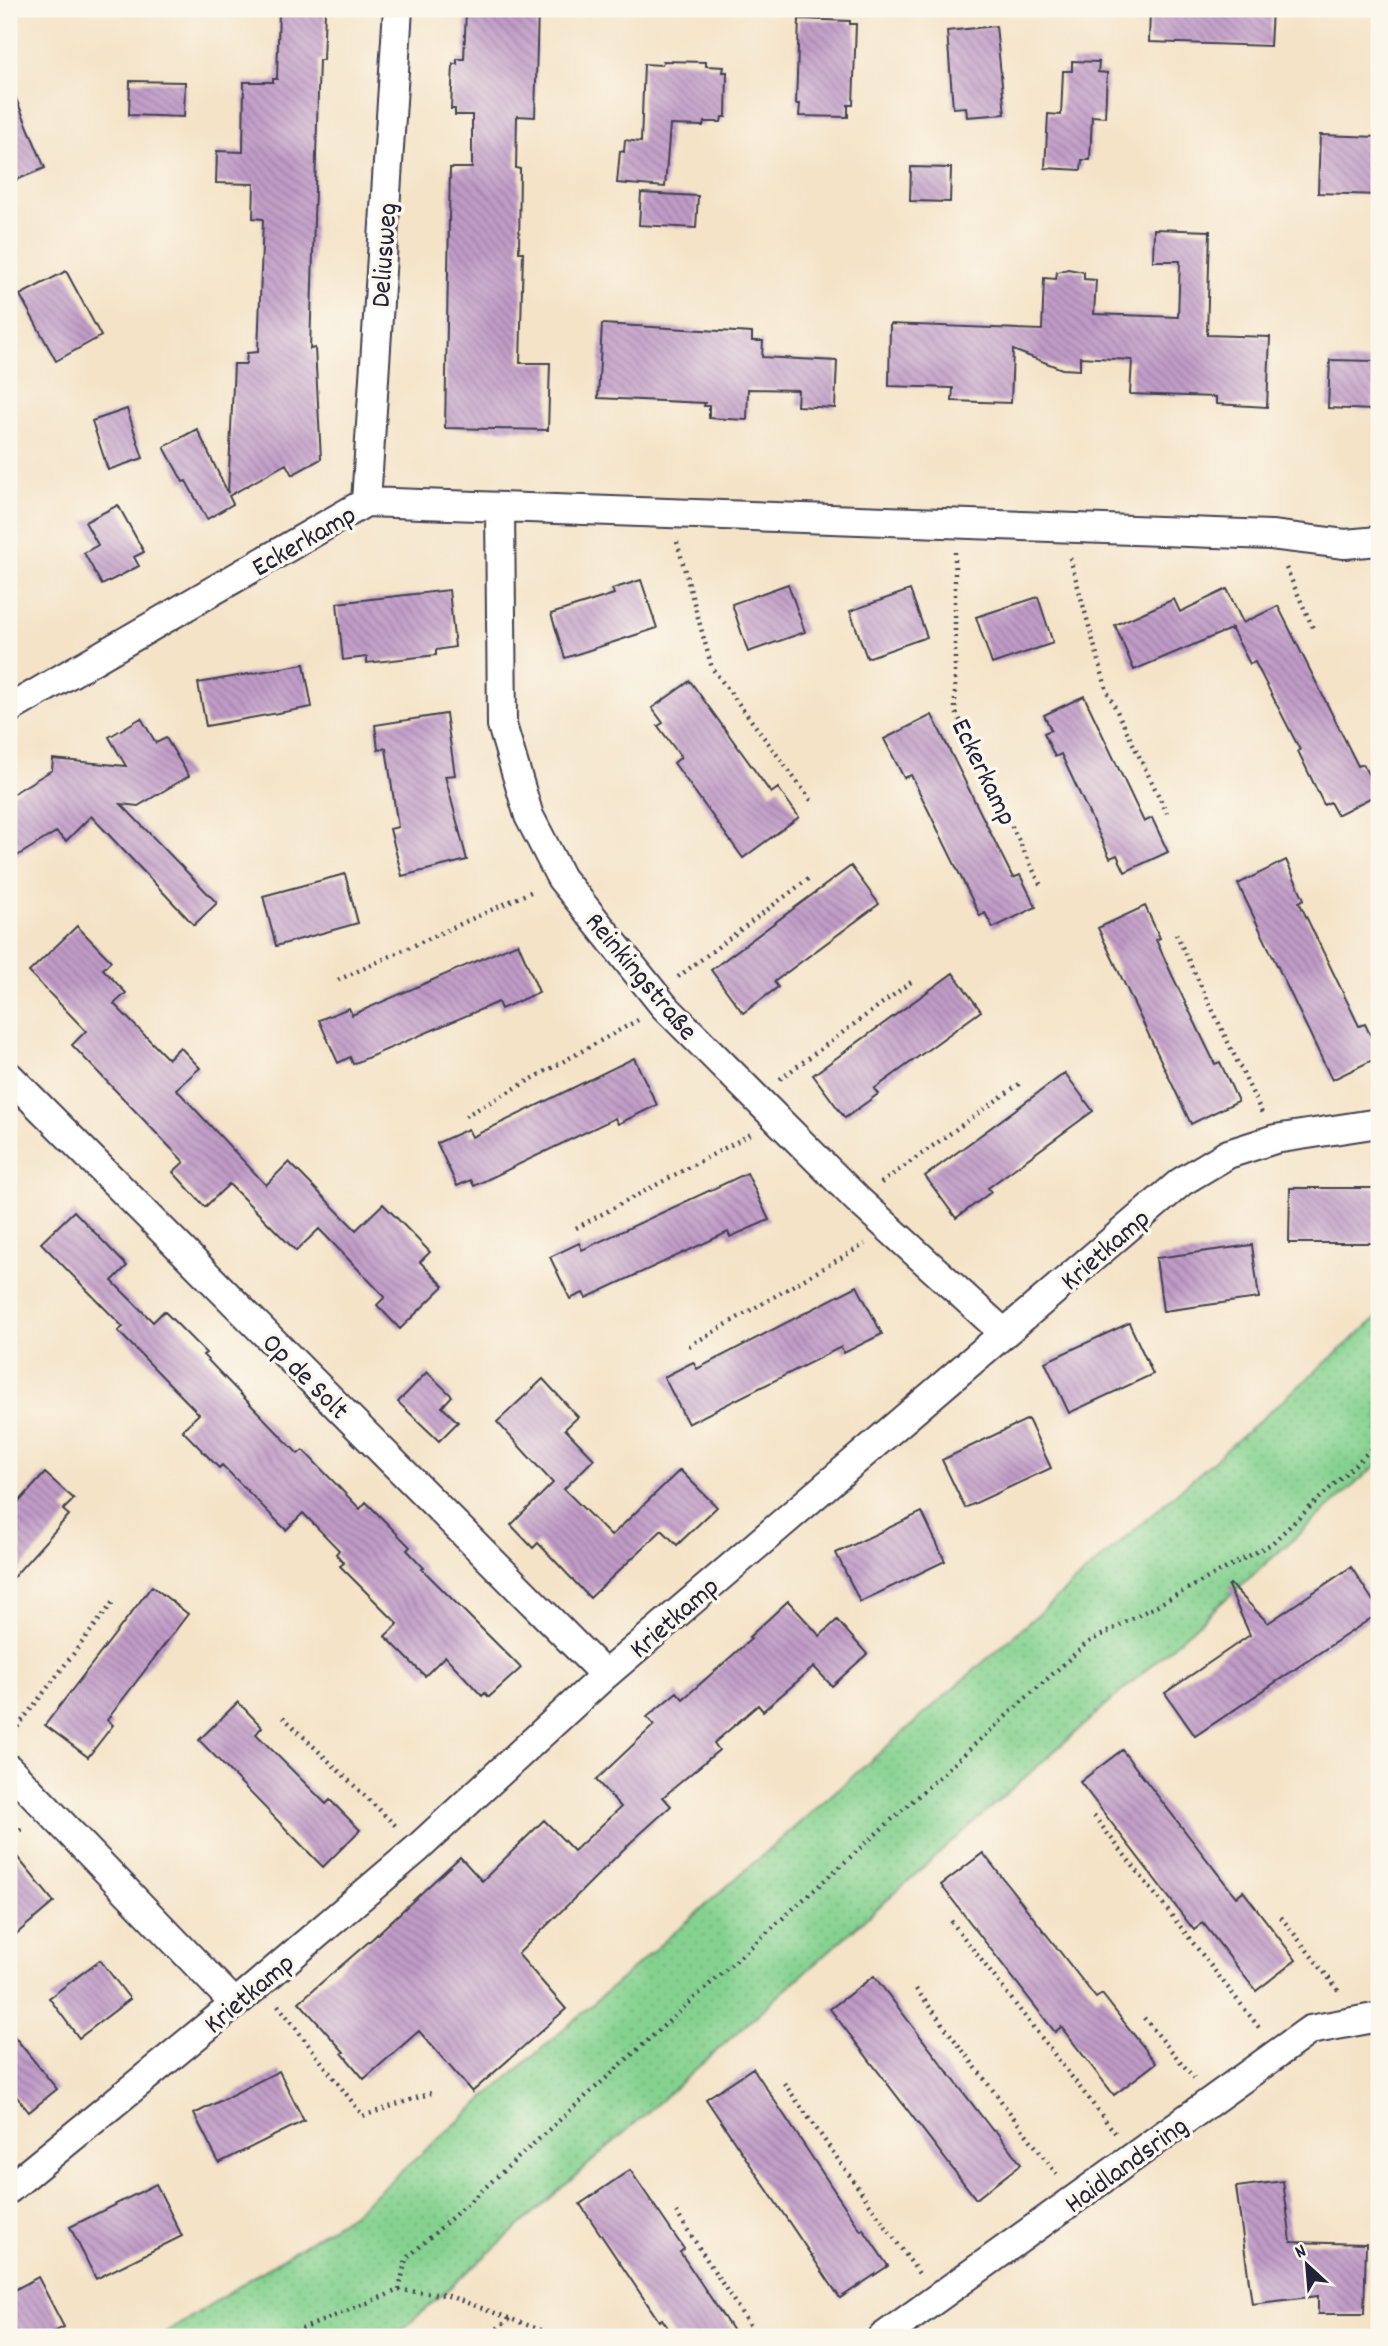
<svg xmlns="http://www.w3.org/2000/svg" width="1388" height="2346" viewBox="0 0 1388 2346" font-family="Dekko,sans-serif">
  <defs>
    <pattern id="grass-dots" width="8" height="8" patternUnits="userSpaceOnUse" patternTransform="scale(1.75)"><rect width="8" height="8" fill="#85d290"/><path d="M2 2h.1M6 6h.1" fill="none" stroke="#73b47d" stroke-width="1.8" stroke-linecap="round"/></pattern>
    <pattern id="building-back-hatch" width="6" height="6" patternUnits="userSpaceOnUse" patternTransform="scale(1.75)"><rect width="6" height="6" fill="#c09bc7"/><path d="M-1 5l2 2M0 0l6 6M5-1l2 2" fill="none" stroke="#9c7ea3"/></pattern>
  </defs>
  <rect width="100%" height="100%" fill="#fbf7ec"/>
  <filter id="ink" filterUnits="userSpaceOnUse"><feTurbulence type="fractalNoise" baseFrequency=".0143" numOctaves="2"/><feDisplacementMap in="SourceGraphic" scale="14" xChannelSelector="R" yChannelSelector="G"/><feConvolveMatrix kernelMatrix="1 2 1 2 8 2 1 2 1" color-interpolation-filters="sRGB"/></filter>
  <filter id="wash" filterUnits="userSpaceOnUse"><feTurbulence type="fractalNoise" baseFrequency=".00686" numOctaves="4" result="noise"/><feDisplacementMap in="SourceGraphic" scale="28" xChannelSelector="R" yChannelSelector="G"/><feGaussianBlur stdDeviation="1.57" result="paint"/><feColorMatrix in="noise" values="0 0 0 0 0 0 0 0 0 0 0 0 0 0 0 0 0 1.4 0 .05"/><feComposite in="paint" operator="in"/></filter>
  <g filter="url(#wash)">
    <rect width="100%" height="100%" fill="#f4e3c7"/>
    <!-- grass -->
    <path fill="url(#grass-dots)" stroke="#547a66" stroke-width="2" d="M1379,1316V1463L394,2337H160L356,2211Z"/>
    <g id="blocks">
      <!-- building -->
      <path fill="url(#building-back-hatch)" d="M279,9H316V11H325L323,60H319L310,349L315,348L321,459L292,475L286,464L229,496L233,504L207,519L186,481L183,482L164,447L197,429L228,493L234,364H246L247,353L258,352L263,219L253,218L254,184L216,183L217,151L243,152L244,82H273V79H277Z
        M466,9H538L535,117L517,116L516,168L520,169L519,252H523L520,363H550L548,430L445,428L450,168H472V115H455V109H451L453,64H457V59H464Z
        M1150,9H1272L1270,46L1149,42Z
        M799,19L850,21V24H856L853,105H848V117L799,116L800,104H796Z
        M996,26L1005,114L967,117L966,107L953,108L947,31Z
        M663,61L706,62V66L724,67L723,72H727L726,117H722L721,122H704L703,126L670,125L665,187L617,183L620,151L624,152L625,140L641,142L644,64L662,65Z
        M1072,61L1099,62L1098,72L1107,73L1105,117L1092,116L1090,160H1082L1081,170L1045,168L1048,114L1061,115L1063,71H1072Z
        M130,81L185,82L184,117L129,115Z
        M9,82L45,168L9,183Z
        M1320,135L1379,137V195L1318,193Z
        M911,167L951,168L950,202L910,201Z
        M641,193L698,196L696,228L639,225Z
        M1154,229L1210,231L1207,335L1270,337L1267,407L1216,404V397L1130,394L1132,360L1080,357V370L1062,369L1013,350L1011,403L952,401L953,388L889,386L890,324L1042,330L1044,278L1056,279L1057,272L1068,269L1084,272V279L1096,280L1094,314L1178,317L1180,261H1153Z
        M66,271L101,336L56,361L20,295Z
        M602,324L752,333V341H763L762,357L837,361L835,408L797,406L798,390L748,389L747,420L709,418V406H704L705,403L598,398Z
        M1330,360L1376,361L1373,410L1328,408Z
        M127,409L143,458L108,470L92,421Z
        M118,505L144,552L134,557L139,566L102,585L84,553L98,545L85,522Z
        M641,580L657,628L565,658L551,614L614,594L612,589Z
        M788,584L805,632L748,652L732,604Z
        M1227,589L1243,623L1278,606L1358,766L1363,764L1378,794L1337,815L1330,802L1324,805L1298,751L1300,750L1255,662L1250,664L1231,628H1233L1134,670L1115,625L1174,599L1180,612Z
        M449,590L455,647L436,650V655L367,663V657L343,660L337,603Z
        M910,590L927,637L867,658L850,611Z
        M1038,597L1053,643L992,664L976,617Z
        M304,664L312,707L206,726L198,683Z
        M690,681L771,793L778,788L799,817L743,858L674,763L681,757L658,726L663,723L652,708Z
        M1084,696L1144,822L1152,818L1168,852L1125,872L1117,855L1110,858L1061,754L1055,757L1044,733L1051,730L1044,715Z
        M446,714L455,775L445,776L467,860L402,876L390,829L398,827L386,748L378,750L375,725Z
        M932,715L1013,878L1020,875L1036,907L993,928L985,913L980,916L911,775L904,778L884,739Z
        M141,718L156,743L166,738L189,776L138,806L121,804L217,903L194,925L91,816L66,841L56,832L9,861V796L52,770L53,759L126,766L109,737Z
        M1286,860L1304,899L1299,902L1359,1026L1365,1024L1379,1054V1057L1332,1080L1238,884Z
        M851,866L879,904L774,982L778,987L743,1013L711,970Z
        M345,874L358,923L276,946L263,896Z
        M1145,906L1160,938L1156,940L1172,975L1215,1064L1220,1062L1238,1101L1191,1124L1098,928Z
        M77,926L111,961L103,969L126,993L114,1004L168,1059L180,1047L200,1068L176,1089L266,1185L289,1162L356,1230L383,1204L430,1252L420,1262L444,1286L400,1329L377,1305L385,1297L319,1229L296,1251L229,1184L205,1207L173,1172L184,1162L72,1045L86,1031L29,972Z
        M518,943L539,992L501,1009L498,1002L353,1064L350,1057L338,1063L319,1020L349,1008L352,1015Z
        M953,973L981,1011L874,1089L878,1094L845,1118L813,1075Z
        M634,1058L657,1105L618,1124L615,1118L474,1186L471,1180L457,1186L437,1143L468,1129L472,1137Z
        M1065,1073L1093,1111L988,1188L991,1192L956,1218L925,1176Z
        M747,1173L769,1220L730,1237L728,1232L586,1298L583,1293L570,1299L550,1257L579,1243L582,1250Z
        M1290,1188H1379V1243H1289Z
        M74,1211L127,1266L112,1281L153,1322L164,1311L206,1353L203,1355L298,1454L303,1450L360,1509L366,1502L410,1547L407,1550L424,1568L422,1569L521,1668L489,1697L485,1693L482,1696L445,1656L425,1676L385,1636L398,1624L340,1566L344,1563L336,1554L339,1550L303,1513L286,1530L222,1465L219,1468L182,1430L199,1414L118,1331L123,1327L41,1243Z
        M1252,1245L1259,1298L1163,1311L1156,1258Z
        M857,1286L882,1334L844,1353L841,1347L688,1424L664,1377L693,1362L697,1369Z
        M1129,1323L1153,1374L1069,1413L1045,1362Z
        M427,1372L452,1396L442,1407L458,1422L439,1441L398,1402Z
        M543,1379L578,1417L565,1429L594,1459L564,1489L611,1536L680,1470L717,1507L677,1545L662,1530L590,1598L538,1543L533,1548L511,1525L553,1483L497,1422Z
        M1028,1419L1051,1468L965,1508L942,1460Z
        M45,1473L74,1499L63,1510L69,1515L9,1582V1513Z
        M922,1512L945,1561L860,1602L836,1553Z
        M1351,1567L1379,1610V1613L1195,1736L1165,1693L1250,1635L1228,1586L1230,1584L1268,1623Z
        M152,1586L188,1614L107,1720L113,1725L88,1757L45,1725Z
        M788,1601L820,1636L837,1620L867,1654L832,1686L814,1667L763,1711L758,1705L714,1743L719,1750L663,1797L671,1806L630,1843L518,1954L566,2009L472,2092L419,2031L364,2079L342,2053L344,2052L299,2002L372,1939L460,1857L482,1881L544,1820L574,1851L621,1807L596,1780L654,1725L647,1717L677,1692L683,1699L751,1639L749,1637Z
        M238,1702L262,1727L256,1734L326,1804L330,1800L360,1830L323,1867L199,1740Z
        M1122,1750L1236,1897L1243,1891L1296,1960L1256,1991L1203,1923L1194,1930L1080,1782Z
        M9,1847L54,1902L9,1940Z
        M983,1853L1096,1998L1102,1994L1156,2063L1114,2095L1061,2027L1055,2032L941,1885Z
        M100,1960L130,1999L79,2038L49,1998Z
        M874,1976L993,2131L995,2130L1021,2164L976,2199L830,2009Z
        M9,2030L57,2089L29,2112L9,2087Z
        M753,2068L861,2231L863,2229L888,2266L840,2298L706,2099Z
        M279,2071L304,2121L219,2163L194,2114Z
        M630,2170L684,2249L680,2252L737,2337H674L662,2319L659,2321L580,2204Z
        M1283,2181L1291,2242L1366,2244L1364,2314H1318V2296L1252,2304L1236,2187Z
        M156,2184L182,2236L96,2279L70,2227Z
        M38,2277L64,2327L44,2337H9V2293Z"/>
    </g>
  </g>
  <g filter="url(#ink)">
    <use href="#blocks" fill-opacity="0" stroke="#423f50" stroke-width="2"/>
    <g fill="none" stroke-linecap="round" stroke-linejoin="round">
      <defs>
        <path id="minor" d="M366,502L398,9
          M500,508L502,725L529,816L561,878L664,1006L858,1200L1004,1333
          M9,709L366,502L1271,535L1345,544L1379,541
          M9,1076L605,1675
          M9,1769L235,2004
          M9,2189L235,2004L418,1848L605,1675L1181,1182L1228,1154L1275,1139L1379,1123
          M883,2337L1310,2030L1379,2017"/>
      </defs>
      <!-- minor casing -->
      <use href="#minor" stroke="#423f50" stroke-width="32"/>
      <!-- path -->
      <path stroke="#423f50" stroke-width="4.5" stroke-dasharray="2 5" stroke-linecap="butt" d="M677,542L712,668L813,803
        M955,552V710L1042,888
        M1070,558L1107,691L1167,813
        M1286,568L1313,628
        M1176,934L1262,1113
        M678,977L808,879
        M338,980L535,890
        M780,1079L911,982
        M465,1116L638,1020
        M881,1183L1022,1082
        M576,1228L751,1134
        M689,1346L865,1244
        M9,1481L14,1476
        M283,1717L398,1828
        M9,1738L113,1602
        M1094,1816L1261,2030
        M9,1839L25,1827
        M1281,1917L1338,1990L1339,1995
        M951,1921L1116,2134
        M916,1989L1058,2176
        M278,2005L363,2116L431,2093
        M1144,2018L1194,2078
        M784,2083L920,2275
        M676,2212L757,2337
        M399,2290L446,2295L560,2337
        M282,2337L399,2290L406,2259L1087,1643L1271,1544L1379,1442
        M486,2337L510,2319"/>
      <!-- minor -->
      <use href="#minor" stroke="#fff" stroke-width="28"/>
    </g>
  </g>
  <g text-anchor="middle" stroke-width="7" stroke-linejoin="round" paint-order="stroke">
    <!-- street labels -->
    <g font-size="28" fill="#22223b" stroke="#fbf7ec">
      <text transform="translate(382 255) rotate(-86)" y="10">Deliusweg</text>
      <text transform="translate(303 539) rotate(-30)" y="10">Eckerkamp</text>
      <text transform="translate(986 771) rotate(64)" y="10">Eckerkamp</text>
      <text transform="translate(643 975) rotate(50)" y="10">Reinkingstraße</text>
      <text transform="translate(1104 1248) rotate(-41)" y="10">Krietkamp</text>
      <text transform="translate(307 1375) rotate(45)" y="10">Op de Solt</text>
      <text transform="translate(673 1616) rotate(-41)" y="10">Krietkamp</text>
      <text transform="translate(248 1992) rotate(-40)" y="10">Krietkamp</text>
      <text transform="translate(1125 2163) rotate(-36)" y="10">Haidlandsring</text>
    </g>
  </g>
  <!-- margin -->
  <rect width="1388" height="2346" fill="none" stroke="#fbf7ec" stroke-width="35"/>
  <!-- north arrow -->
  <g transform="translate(1307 2265) rotate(334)" stroke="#fbf7ec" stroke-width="5" paint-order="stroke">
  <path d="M0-5L12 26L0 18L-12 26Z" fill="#22223b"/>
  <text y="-10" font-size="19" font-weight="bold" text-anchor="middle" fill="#22223b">N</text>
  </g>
</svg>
